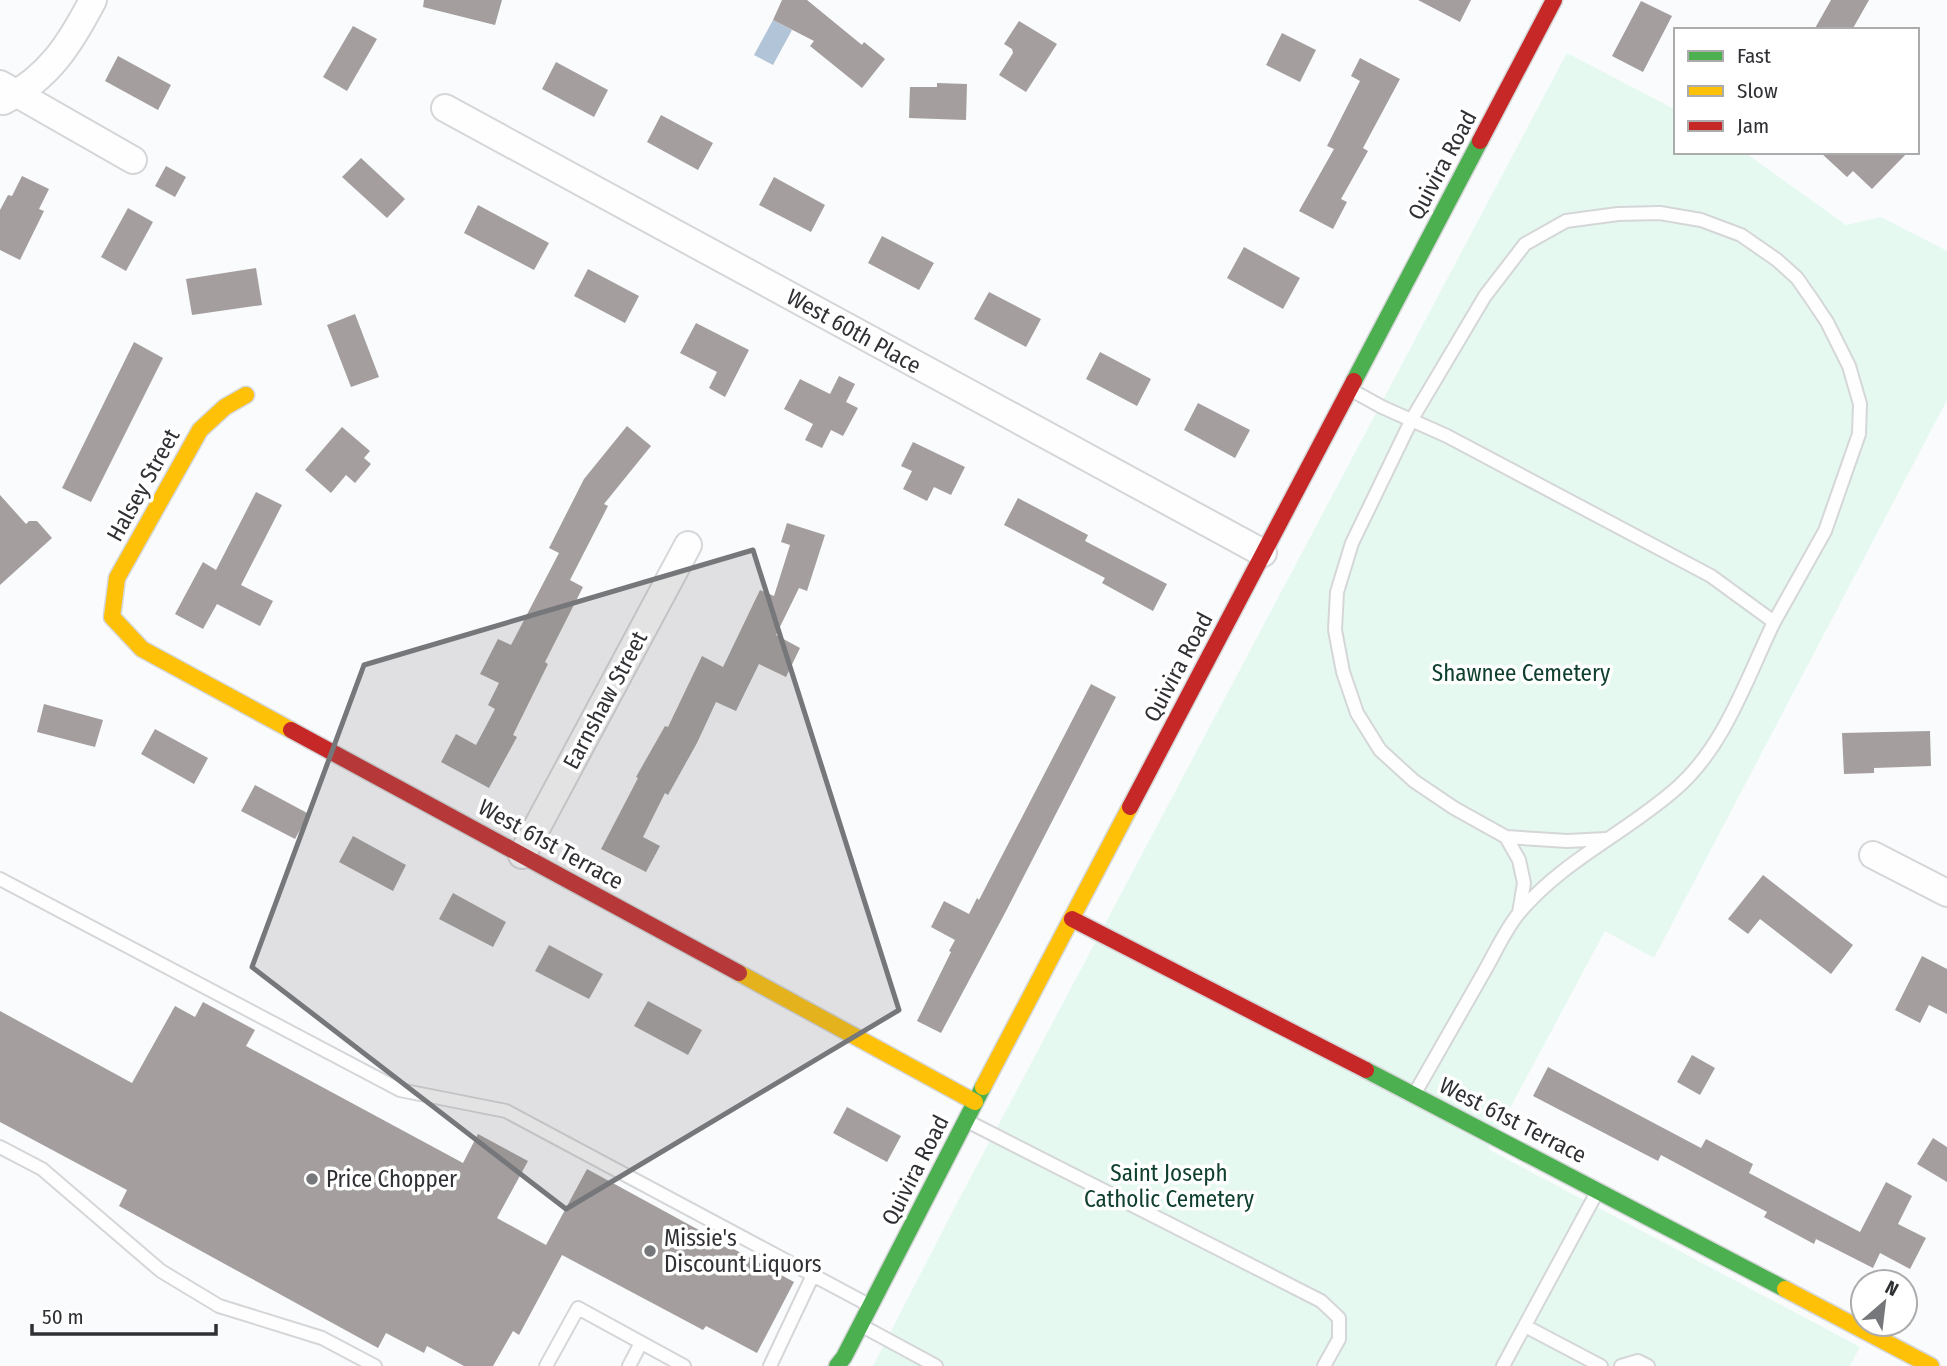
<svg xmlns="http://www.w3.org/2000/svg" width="1947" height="1366" viewBox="0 0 1947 1366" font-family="'Fira Sans Condensed',sans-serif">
  <rect width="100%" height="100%" fill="#fafbfd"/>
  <!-- green -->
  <path fill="#e5f9f0" d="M1567,53L1676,110V152H1744L1846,225L1881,217L1947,251V400L1654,958L1605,931L1488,1149L1860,1347L1850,1366H873L957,1203Z"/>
  <!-- water -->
  <path fill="#b2c4d7" d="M773,20L792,30L773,65L754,55Z"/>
  <!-- building -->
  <path fill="#a49e9e" d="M424,0H502L495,25L423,7Z
    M782,0H807L862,45L864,42L885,59L862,88L810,46L814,41L773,20Z
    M1418,0H1471L1460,22Z
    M1831,0H1869L1852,30H1814Z
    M1641,1L1672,16L1643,72L1612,56Z
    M1019,21L1057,44L1026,92L999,75L1013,53L1012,49L1004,44Z
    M353,26L377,39L347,91L323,77Z
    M1282,33L1316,50L1300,82L1266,65Z
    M118,56L171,85L158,110L105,81Z
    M1360,58L1400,79L1363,148L1368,151L1341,199L1347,202L1333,229L1299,211L1334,149L1327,146L1360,81L1351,76Z
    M556,62L608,90L594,117L542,89Z
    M937,83L967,84L966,120L909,118L910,87H937Z
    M661,115L713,143L698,170L647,142Z
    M1820,152H1908L1872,189L1853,171L1847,177Z
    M361,158L405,199L387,218L342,177Z
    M166,166L186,177L175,197L155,186Z
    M22,176L49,189L39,209L44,211L20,260L0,250V210L8,195L12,196Z
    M774,177L825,205L811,232L759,205Z
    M478,205L549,243L534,270L464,233Z
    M128,208L153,222L126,271L101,257Z
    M882,236L934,263L919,290L868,263Z
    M1244,247L1300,278L1283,309L1227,278Z
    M256,268L262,305L192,315L186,279Z
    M588,269L639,296L625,323L574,296Z
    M989,292L1041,319L1026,347L974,319Z
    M355,314L379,377L351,387L327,325Z
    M696,323L749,350L725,397L709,388L717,372L680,353Z
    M134,342L163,358L91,502L62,488Z
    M1100,352L1151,379L1137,406L1086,379Z
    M839,376L855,384L846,402L858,408L843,436L831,430L822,448L805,440L813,424L784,409L800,379L830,394Z
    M1198,403L1250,430L1235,458L1184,430Z
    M627,426L651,446L604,504L608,506L570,580L583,587L545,662L548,664L513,735L517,737L489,788L441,762L456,734L476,745L495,709L488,705L499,683L480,674L498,639L511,645L559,553L549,548L584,479Z
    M342,427L370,451L364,458L371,464L355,483L346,475L331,493L305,470Z
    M913,442L965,467L951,495L934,487L927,501L903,489L912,471L901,466Z
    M256,492L282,505L241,585L273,601L260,626L217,604L203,629L175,614L203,562L216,570Z
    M0,495L26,524L29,521H37L52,538L0,585Z
    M1018,498L1088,535L1085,541L1167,584L1153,611L1102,583L1105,578L1004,525Z
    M787,523L825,535L807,591L799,588L776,635L800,648L786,677L759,664L736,711L716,702L697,743L668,795L665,793L643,837L660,846L646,872L601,849L638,778L636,777L665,726L668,727L702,656L723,667L760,590L774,596L790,545L781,542Z
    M1091,684L1116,697L1005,913L941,1033L917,1021L951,952L949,951L955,940L931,927L944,901L969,914L977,898L979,900Z
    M44,704L103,720L95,747L37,732Z
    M155,729L208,758L194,784L141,754Z
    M1930,731L1931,766L1874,768V773L1844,774L1842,733Z
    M255,785L309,814L295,839L241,811Z
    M353,836L406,865L393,891L339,862Z
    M1763,875L1853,945L1831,974L1760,919L1748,934L1728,919Z
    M453,893L506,922L493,947L439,919Z
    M549,945L603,974L589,999L535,971Z
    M1922,956L1947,969V1014L1929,1005L1920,1023L1895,1010Z
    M648,1001L702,1030L688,1055L634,1026Z
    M203,1002L255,1030L246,1046L463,1163L478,1134L528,1161L497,1218L546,1245L587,1169L794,1282L757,1353L706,1326L703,1330L562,1255L519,1335L513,1331L493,1366H464L427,1346L424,1353L386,1333L378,1348L119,1206L127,1190L0,1122V1011L132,1083L175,1006L195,1017Z
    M1692,1055L1715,1068L1700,1095L1677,1082Z
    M1548,1067L1701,1148L1706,1139L1753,1164L1749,1173L1860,1232L1886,1182L1912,1196L1898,1224L1926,1238L1910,1269L1880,1253L1873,1268L1816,1239L1814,1244L1764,1217L1767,1212L1661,1155L1658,1161L1533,1096Z
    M847,1107L901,1136L887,1162L833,1133Z
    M1933,1138L1947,1147V1182L1917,1164Z"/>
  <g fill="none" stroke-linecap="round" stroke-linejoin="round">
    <defs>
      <path id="lane" d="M1353,391L1382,407L1447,436L1711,576L1774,622C1747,678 1725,745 1678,787C1628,832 1563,860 1519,913C1505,930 1495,953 1484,972C1461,1012 1438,1053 1415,1093
        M1506,837L1567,841L1606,839
        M0,879L400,1090L506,1111L867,1304
        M1519,913L1524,883L1519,860L1506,837L1454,808L1414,781L1380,750L1357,713L1343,672L1335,630L1337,592L1352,543L1412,419L1485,296L1525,244L1566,221L1618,214L1660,213L1701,220L1741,235L1777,260L1797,278L1813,301L1827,322L1849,366L1860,404L1859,434L1825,531L1774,622
        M969,1122L1321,1301L1339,1318V1339L1324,1366
        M0,1147L42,1169L161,1271L219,1306L322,1338L375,1366
        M1525,1326L1601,1366
        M864,1327L936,1366
        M546,1366L578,1308L684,1366
        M629,1366L641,1343
        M770,1366L813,1275
        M1503,1366L1596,1194
        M1621,1366L1638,1361L1648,1366"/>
      <path id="street" d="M0,84L133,160
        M3,101C49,78 70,44 93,0
        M445,108L1263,553
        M522,855L688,545
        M1873,855L1947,893"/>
      <path id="fast" d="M1354,381L1480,141
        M1366,1070L1785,1289
        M837,1366L844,1357L983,1087"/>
      <path id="slow" d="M246,395L225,407L200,430L117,578L112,617L142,649L291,730
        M739,973L975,1102
        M983,1087L1130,807
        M1785,1289L1931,1366"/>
      <path id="jam" d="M1480,141L1554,0
        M291,730L739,973
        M1130,807L1354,381
        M1072,919L1366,1070"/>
    </defs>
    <!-- lane casing -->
    <use href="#lane" stroke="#d5d6d8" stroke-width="16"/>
    <!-- street casing -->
    <use href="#street" stroke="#d5d6d8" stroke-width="30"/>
    <!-- fast casing -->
    <use href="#fast" stroke="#d5d6d8" stroke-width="19"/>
    <!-- slow casing -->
    <use href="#slow" stroke="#d5d6d8" stroke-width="19"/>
    <!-- jam casing -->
    <use href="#jam" stroke="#d5d6d8" stroke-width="19"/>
    <!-- lane -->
    <use href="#lane" stroke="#fefeff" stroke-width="12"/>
    <!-- street -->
    <use href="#street" stroke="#fefeff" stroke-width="26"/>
    <!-- fast -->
    <use href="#fast" stroke="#4caf50" stroke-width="16"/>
    <!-- slow -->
    <use href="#slow" stroke="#ffc107" stroke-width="16"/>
    <!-- jam -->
    <use href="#jam" stroke="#c62828" stroke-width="16"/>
  </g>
  <!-- marked area -->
  <path fill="#76777a" fill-opacity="0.2" stroke="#76777a" stroke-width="5" stroke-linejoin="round" d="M753,550L899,1010L566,1209L252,967L364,665Z"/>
  <!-- markers -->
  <g fill="#76777a" stroke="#fff" stroke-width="2.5">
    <circle cx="312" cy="1179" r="7"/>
    <circle cx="650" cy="1251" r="7"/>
  </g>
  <g text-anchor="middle" stroke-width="7" stroke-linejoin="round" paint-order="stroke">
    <!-- street labels -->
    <g font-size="23" fill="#2f3033" stroke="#fff">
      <text transform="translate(1442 165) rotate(-62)" y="8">Quivira Road</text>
      <text transform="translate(854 331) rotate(29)" y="8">West 60th Place</text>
      <text transform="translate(143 485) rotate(-61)" y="8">Halsey Street</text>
      <text transform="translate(1178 667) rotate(-62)" y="8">Quivira Road</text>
      <text transform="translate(605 700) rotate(-62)" y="8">Earnshaw Street</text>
      <text transform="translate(551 844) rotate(29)" y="8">West 61st Terrace</text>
      <text transform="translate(1513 1120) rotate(27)" y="8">West 61st Terrace</text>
      <text transform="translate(915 1170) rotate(-63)" y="8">Quivira Road</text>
    </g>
    <!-- park labels -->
    <g font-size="23" fill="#0f402d" stroke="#fff">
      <text x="1521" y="681">Shawnee Cemetery</text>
      <text x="1169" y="1181">Saint Joseph<tspan x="1169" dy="26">Catholic Cemetery</tspan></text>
    </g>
    <!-- poi labels -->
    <g font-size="23" fill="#2f3033" stroke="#fff" text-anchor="start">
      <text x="326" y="1187">Price Chopper</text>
      <text x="664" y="1246">Missie's<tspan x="664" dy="26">Discount Liquors</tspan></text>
    </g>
  </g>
  <!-- legend -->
  <rect x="1674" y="28" width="245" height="126" fill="#ffffff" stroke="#acacad" stroke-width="2"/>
  <rect x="1688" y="51" width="35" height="10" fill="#4caf50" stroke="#acacad" stroke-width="2"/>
  <text x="1737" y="63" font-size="21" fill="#2f3033">Fast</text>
  <rect x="1688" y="86" width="35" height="10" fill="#ffc107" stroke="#acacad" stroke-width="2"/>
  <text x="1737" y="98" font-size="21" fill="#2f3033">Slow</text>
  <rect x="1688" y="121" width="35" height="10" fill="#c62828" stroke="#acacad" stroke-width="2"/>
  <text x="1737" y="133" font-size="21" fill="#2f3033">Jam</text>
  <!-- north arrow -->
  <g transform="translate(1884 1303) rotate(28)"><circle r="33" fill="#ffffff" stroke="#acacad" stroke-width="2"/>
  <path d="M0-5L12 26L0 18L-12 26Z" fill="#76777a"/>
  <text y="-10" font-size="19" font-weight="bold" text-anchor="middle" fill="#2f3033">N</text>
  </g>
  <!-- scale -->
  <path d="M32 1324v10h184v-10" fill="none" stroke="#2f3033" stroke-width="3.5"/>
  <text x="42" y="1324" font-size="21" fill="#2f3033" stroke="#ffffff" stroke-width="5" paint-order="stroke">50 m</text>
</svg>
